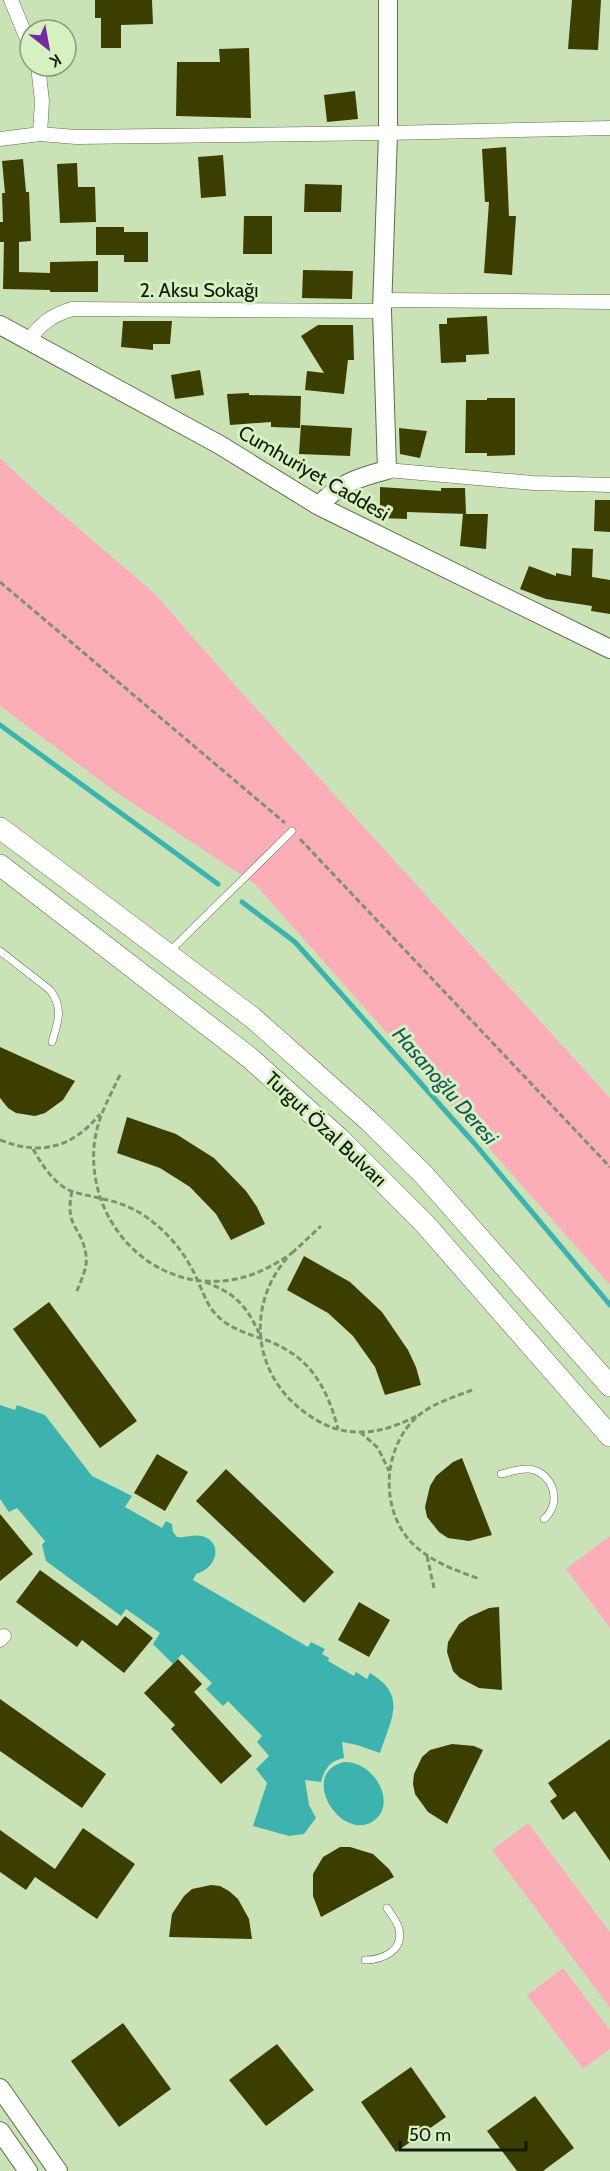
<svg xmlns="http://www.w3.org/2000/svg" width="610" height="2171" viewBox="0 0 610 2171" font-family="Cabin,sans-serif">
  <rect width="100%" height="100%" fill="#cae3b6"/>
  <!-- green -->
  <path fill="#fcaeb8" d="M0,458L34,490L153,592L234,684L610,1098V1285L255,884L113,790L0,706Z
    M610,1536V1628L566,1569Z
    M528,1823L610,1932V2008L492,1850Z
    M563,1968L610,2030V2049L583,2069L527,1995Z"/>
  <!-- water -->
  <path fill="#3cb3ae" d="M0,1405L15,1410L17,1405L45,1415L92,1476L132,1496L125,1507L162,1528L166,1521L172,1524L173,1532L177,1537C185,1538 194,1534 202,1536C224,1542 217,1569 196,1574L193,1580L308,1647L311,1642L325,1649L322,1654L329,1658L328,1661L354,1676L356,1672L367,1679L370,1673C408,1696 391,1718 380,1753L357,1745L342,1742L344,1758C330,1761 325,1768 321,1782L305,1780L309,1805L316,1818L304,1834L289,1836L253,1826L267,1783L256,1769L269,1756L257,1742L262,1736L228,1701L223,1706L206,1689L212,1683L182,1654L173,1664L153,1644L160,1633L126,1609L121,1616L46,1561L42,1545L45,1541L17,1508L9,1512L0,1499Z
    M344,1762C376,1761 400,1808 370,1823C338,1838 299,1773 344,1762Z"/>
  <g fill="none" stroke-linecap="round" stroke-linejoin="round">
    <!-- stream -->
    <path stroke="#3cb3ae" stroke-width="5" d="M0,725L218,884
      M242,902L295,942L474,1143L610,1305"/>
  </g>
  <!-- building -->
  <path fill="#3c3e00" d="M95,0H152L153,24L121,25V48H101V18H95Z
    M572,0H601L598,50L568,49Z
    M249,48L251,118L176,116L177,62H220L219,49Z
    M355,91L358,119L327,122L324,95Z
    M506,147L509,216H516L512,275L484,273L489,202H485L482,149Z
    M223,155L226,196L201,198L198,157Z
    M23,159L26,192H29L31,241L19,242V272L50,273V262L98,261V292H50V290L3,289L4,242H0V222H3L2,193H5L2,161Z
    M77,163L78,187H95L96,222L60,223L57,164Z
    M305,184L342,185L341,212H304Z
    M244,216H272V254H243Z
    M96,227H124V232H148V262H124V255H96Z
    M303,270L353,271L352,299L302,298Z
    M487,316L489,354L466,355V362L441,363L439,324H447V318Z
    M123,321H172L170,344H153V350L121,347Z
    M318,325H353L354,360H348L344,394L305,390L307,371L324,373L301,336Z
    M200,370L204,395L175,399L171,375Z
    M249,393V395L301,396L300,428L271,427V422L230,425L227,394Z
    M487,398H515V455L487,456V453H465L466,400H487Z
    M301,425L352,428L350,456L299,454Z
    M399,428L427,431L420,458L400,454Z
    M380,487L441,491V488H465L466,514L407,512V519L380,518Z
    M595,500H610V532L594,531Z
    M463,514H488L486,549L460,546Z
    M572,548L593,549L592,577L610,580V614L591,611L592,606L546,599L520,589L529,566L556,576V573L571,576Z
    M0,1047L75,1081L63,1100L45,1113L35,1116L16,1113L8,1108L0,1098Z
    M127,1117L176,1134L214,1158L246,1191L257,1207L265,1224L231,1240L216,1214L190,1187L160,1168L117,1153Z
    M304,1256L350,1282L382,1312L408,1350L416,1367L421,1385L385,1395L375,1367L353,1336L328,1313L287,1290Z
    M49,1302L137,1421L100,1448L13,1329Z
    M157,1454L188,1472L165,1511L134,1493Z
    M462,1458L492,1535L469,1541L448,1538L439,1532L427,1517L425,1507L430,1486L436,1476L453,1462Z
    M226,1469L334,1572L304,1603L196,1501Z
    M0,1514L33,1554L0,1581Z
    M40,1570L117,1626L125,1616L153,1638L124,1673L82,1640L77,1647L16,1602Z
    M359,1602L390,1620L369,1657L338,1640Z
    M499,1607L502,1690L479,1688L460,1678L453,1671L447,1652L448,1642L459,1624L469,1617L489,1608Z
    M178,1659L202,1684L194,1692L252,1756L221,1784L171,1729L175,1725L144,1693Z
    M0,1699L106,1774L82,1808L0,1751Z
    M610,1739V1861L575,1811L563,1820L550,1801L557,1796L548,1783Z
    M452,1744L474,1746L483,1750L447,1824L428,1812L415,1794L413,1784L414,1774L422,1757L430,1750Z
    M83,1828L135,1864L97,1919L35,1877L26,1890L0,1872V1830L55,1869Z
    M340,1847H350L373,1854L389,1869L394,1877L321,1917L313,1896V1874L323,1857Z
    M211,1885L220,1886L229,1891L238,1899L249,1919L252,1939L169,1937L172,1914L184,1896L192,1889Z
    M123,2023L171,2089L119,2127L71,2061Z
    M277,2044L314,2090L266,2126L229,2080Z
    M411,2067L446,2117L396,2152L361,2102Z
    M535,2096L574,2148L543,2171H517L487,2131Z"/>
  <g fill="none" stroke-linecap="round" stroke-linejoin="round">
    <defs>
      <path id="lane" d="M0,951L50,990C64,1008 58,1022 52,1042
        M170,951L292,831
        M501,1474C510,1472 520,1468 529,1469C553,1472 563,1503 544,1519
        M365,1960C382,1960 404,1951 399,1929C397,1921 391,1914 387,1908"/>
      <path id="street" d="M11,0L30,46
        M38,66L42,101L40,134
        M0,139L40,134L76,137L388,133L610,128
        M383,300L610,302
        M29,341C40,323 53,315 72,309L382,311
        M387,470L533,483L610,485
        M0,1640L4,1636"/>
      <path id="secondary" d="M0,325L220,445L319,506L610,649
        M319,506C337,484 360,477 387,470L382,311L388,133V0
        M0,2088L58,2171
        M0,2131L28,2171"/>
      <path id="primary" d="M0,828L253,1018L369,1121L424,1175L610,1386
        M0,865L250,1058L340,1139L425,1224L610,1436"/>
    </defs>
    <!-- lane casing -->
    <use href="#lane" stroke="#5b7048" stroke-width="8"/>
    <!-- street casing -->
    <use href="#street" stroke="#5b7048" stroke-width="15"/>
    <!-- secondary casing -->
    <use href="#secondary" stroke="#5b7048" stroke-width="20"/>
    <!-- primary casing -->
    <use href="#primary" stroke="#5b7048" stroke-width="22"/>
    <!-- path -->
    <path stroke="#7f9170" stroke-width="3" stroke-dasharray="6 3" stroke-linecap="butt" d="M0,582L285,823
      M300,839L610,1167
      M120,1075C109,1098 96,1120 94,1147C88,1223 152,1292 230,1280C253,1277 273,1266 292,1253
      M0,1140C41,1156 72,1148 100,1114
      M33,1149C41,1163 51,1179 65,1188C75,1194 88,1195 99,1198C114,1201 129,1206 142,1214C166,1230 185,1252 197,1279C202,1290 206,1302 213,1311C225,1326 242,1332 260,1338C307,1353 326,1383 338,1429
      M72,1191C64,1228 82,1226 86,1255C88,1267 81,1280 77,1291
      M292,1253L321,1226
      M287,1258C246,1306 253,1373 303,1411C320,1424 337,1432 358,1432C379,1433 401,1424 419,1415
      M205,1282C235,1293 246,1305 259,1333
      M472,1390C454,1397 434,1403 419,1415C381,1447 379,1513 415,1546C434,1563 457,1571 480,1579
      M360,1432L378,1448L389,1471
      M427,1556L434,1588"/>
    <!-- lane -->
    <use href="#lane" stroke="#fff" stroke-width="7"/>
    <!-- street -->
    <use href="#street" stroke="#fff" stroke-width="14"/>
    <!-- secondary -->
    <use href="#secondary" stroke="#fff" stroke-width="18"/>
    <!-- primary -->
    <use href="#primary" stroke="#fff" stroke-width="21"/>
  </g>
  <g text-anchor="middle" stroke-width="6" stroke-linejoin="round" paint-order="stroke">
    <!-- street labels -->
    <g font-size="20" fill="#121b0a" stroke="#d7f0c2">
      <text x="199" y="297">2. Aksu Sokağı</text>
      <text transform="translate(314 473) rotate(30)" y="7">Cumhuriyet Caddesi</text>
      <text transform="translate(326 1129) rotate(43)" y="7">Turgut Özal Bulvarı</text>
    </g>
    <!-- water labels -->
    <g font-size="21" font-style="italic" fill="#185957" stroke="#d7f0c2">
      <text transform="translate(445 1086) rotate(49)" y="7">Hasanoğlu Deresi</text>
    </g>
  </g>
  <!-- north arrow -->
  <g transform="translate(48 48) rotate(149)"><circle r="28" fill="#d7f0c2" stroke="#889b78" stroke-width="1.5"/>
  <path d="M0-4.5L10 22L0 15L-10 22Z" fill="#752b9d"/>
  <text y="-9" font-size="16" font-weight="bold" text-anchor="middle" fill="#121b0a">K</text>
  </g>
  <!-- scale -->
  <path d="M400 2141v9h126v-9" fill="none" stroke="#121b0a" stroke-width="3"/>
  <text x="409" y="2141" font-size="18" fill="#121b0a" stroke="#d7f0c2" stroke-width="4.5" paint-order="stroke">50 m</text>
</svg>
